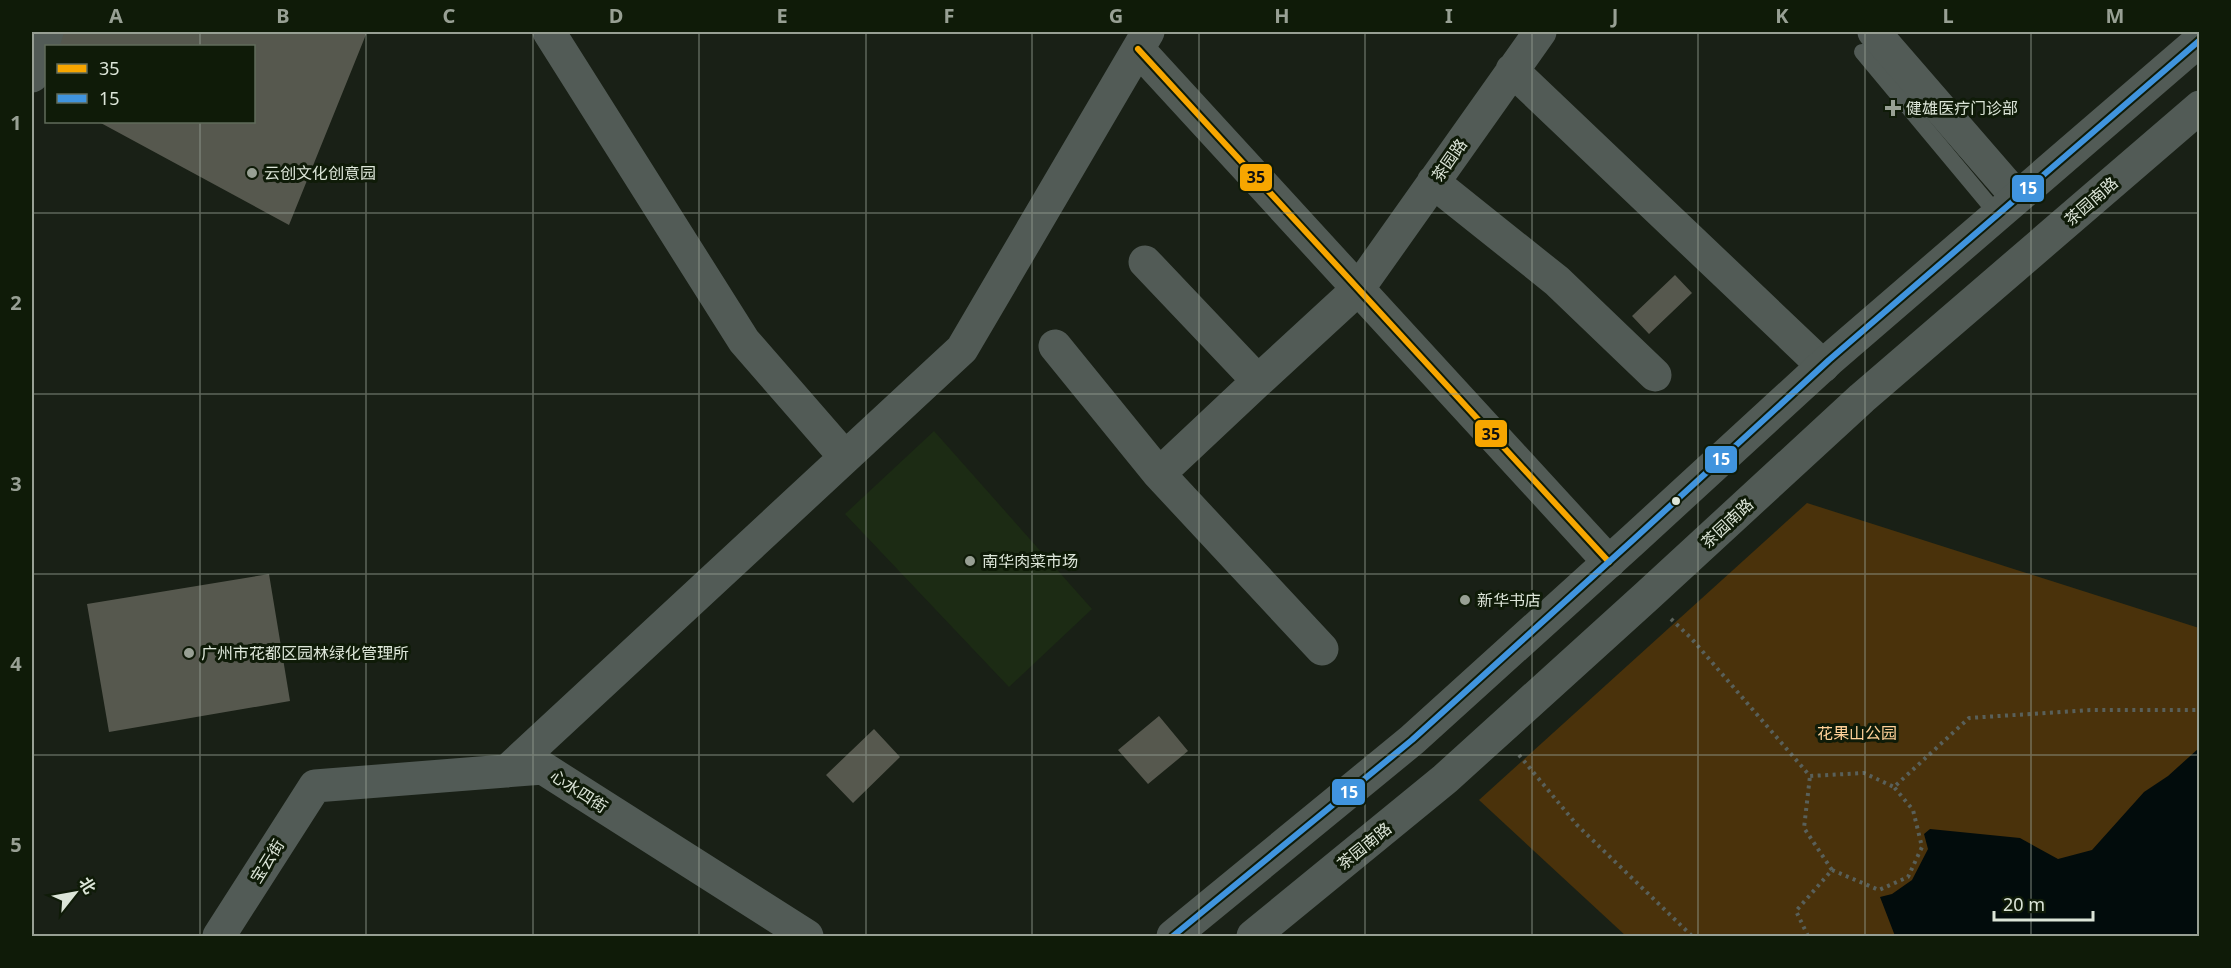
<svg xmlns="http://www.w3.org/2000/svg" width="2231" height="968" viewBox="0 0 2231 968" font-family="'Noto Sans','Noto Sans SC',sans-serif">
  <rect width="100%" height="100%" fill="#192016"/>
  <!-- built -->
  <path fill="#1c2b14" d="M934,431L1092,609L1009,687L845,514Z"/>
  <!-- green -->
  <path fill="#4a320b" d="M1807,503L2199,628V936H1626L1479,800Z"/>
  <!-- water -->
  <path fill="#020c0c" d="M2199,748V936H1895L1880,897L1892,894L1912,880L1928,849L1924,834L1930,829L2020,838L2058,859L2092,850L2144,792L2168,776Z"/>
  <!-- building -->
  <path fill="#56584e" d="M56,32H367L289,225L99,122H254V46H50Z
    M1675,275L1692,293L1649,334L1632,316Z
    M269,574L290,701L109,732L87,604Z
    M1159,716L1188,751L1148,784L1118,750Z
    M874,729L900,757L853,803L826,775Z"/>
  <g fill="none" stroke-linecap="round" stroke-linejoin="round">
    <!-- path -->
    <path stroke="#59605a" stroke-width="4" stroke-dasharray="3 4.5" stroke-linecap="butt" d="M1671,619L1691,638L1810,776L1864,773L1894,787L1969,718L2090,710H2200
      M1519,755L1577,825L1692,936
      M1832,870L1879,890L1908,877L1922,847L1913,810L1894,787
      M1808,936L1796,911L1832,870L1804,828L1810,776"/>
    <!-- service -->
    <path stroke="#525b56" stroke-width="16" d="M1862,52L1997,214"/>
    <!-- minor -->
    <path stroke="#525b56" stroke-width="33" d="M549,32L744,341L845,457
      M1874,32L2017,197
      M1138,49L1609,562
      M1512,70L1823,366
      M32,76L47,32
      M1433,182L1557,281L1655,375
      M1145,262L1258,381L1358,289L1540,32
      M1055,346L1159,474L1258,381
      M1159,474L1322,649
      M507,771L962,349L1148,32
      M219,936L315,786L543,768L807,936"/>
    <!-- tertiary -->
    <path stroke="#525b56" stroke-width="33" d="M1173,936L1412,740L1633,540L1829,360L2200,40
      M1253,936L1445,779L1647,596L1862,398L2200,107"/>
    <defs>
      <path id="bus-1" d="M1138,49L1609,562"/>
      <path id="bus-2" d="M1173,936L1412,740L1633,540L1829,360L2200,40"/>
    </defs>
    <!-- bus-1 casing -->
    <use href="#bus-1" stroke="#0f1b08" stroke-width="10"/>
    <!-- bus-2 casing -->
    <use href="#bus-2" stroke="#0f1b08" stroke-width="10"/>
    <!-- bus-1 -->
    <use href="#bus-1" stroke="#f7a600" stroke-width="6"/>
    <!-- bus-2 -->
    <use href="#bus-2" stroke="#4094de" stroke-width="6"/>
  </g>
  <!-- grid -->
  <path fill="none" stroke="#98a094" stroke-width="1.5" stroke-opacity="0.55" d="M200,32V46M366,32V936M533,32V936M699,32V936M866,32V936M1032,32V936M1199,32V936M1365,32V936M1532,32V936M1698,32V936M1865,32V936M2031,32V936M200,122V936M32,213H2200M32,394H2200M32,574H2200M32,755H2200"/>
  <!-- markers -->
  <g fill="#98a094" stroke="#0f1b08" stroke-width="2">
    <path d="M1890 99h6v6h6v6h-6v6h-6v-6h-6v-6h6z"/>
    <circle cx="252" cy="173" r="6"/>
    <circle cx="970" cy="561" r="6"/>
    <circle cx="1465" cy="600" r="6"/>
    <circle cx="189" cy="653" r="6"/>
  </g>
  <circle fill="#dce5d8" stroke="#0f1b08" stroke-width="2" cx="1676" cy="501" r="5"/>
  <g text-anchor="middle" stroke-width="6" stroke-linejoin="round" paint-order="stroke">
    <!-- poi labels -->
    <g font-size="16" fill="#dce5d8" stroke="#0f1b08" text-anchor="start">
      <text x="1906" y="114">健雄医疗门诊部</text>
      <text x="264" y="179">云创文化创意园</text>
      <text x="982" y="567">南华肉菜市场</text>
      <text x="1477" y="606">新华书店</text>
      <text x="201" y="659">广州市花都区园林绿化管理所</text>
    </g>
    <!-- street labels -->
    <g font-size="16" fill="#dce5d8" stroke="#0f1b08">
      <text transform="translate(1449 160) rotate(-55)" y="6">茶园路</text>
      <text transform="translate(2091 201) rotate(-41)" y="6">茶园南路</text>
      <text transform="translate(1727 523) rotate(-43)" y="6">茶园南路</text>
      <text transform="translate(579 791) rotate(33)" y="6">心水四街</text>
      <text transform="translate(1364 846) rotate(-39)" y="6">茶园南路</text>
      <text transform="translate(267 861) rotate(-58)" y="6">宝云街</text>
    </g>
    <!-- park labels -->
    <g font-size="16" fill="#ffd199" stroke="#0f1b08">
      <text x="1857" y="739">花果山公园</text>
    </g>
  </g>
  <g stroke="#0f1b08" stroke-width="2">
    <rect x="1239" y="163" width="34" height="29" rx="6" fill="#f7a600"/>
    <rect x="2011" y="174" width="34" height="29" rx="6" fill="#4094de"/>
    <rect x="1474" y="419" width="34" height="29" rx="6" fill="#f7a600"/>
    <rect x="1704" y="445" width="34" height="29" rx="6" fill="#4094de"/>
    <rect x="1331" y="778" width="35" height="28" rx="6" fill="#4094de"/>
  </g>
  <g font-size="16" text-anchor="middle" font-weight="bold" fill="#fff">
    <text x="2028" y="194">15</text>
    <text x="1721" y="465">15</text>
    <text x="1349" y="798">15</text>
  </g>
  <g font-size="16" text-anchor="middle" font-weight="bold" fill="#111">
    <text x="1256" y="183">35</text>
    <text x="1491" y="440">35</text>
  </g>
  <!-- border -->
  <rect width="2231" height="968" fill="none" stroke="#0f1b08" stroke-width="66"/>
  <!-- legend -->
  <rect x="45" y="45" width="210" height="78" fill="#0f1b08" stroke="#616c5b" stroke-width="1.5"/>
  <rect x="57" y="64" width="30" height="9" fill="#f7a600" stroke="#616c5b" stroke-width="1.5"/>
  <text x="99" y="75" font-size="18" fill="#dce5d8">35</text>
  <rect x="57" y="94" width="30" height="9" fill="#4094de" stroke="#616c5b" stroke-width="1.5"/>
  <text x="99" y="105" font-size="18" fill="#dce5d8">15</text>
  <!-- north arrow -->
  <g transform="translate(75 893) rotate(59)" stroke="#0f1b08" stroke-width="4.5" paint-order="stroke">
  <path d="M0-4.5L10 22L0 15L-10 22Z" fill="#dce5d8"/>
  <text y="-9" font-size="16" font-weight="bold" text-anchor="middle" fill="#dce5d8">北</text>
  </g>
  <!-- scale -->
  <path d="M1994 911v9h99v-9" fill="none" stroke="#dce5d8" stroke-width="3"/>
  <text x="2003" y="911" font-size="18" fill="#dce5d8" stroke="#0f1b08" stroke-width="4.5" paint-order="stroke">20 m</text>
  <rect x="33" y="33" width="2165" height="902" fill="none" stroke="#98a094" stroke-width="2"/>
  <g font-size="20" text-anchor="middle" font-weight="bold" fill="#98a094">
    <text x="116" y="23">A</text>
    <text x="283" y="23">B</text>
    <text x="449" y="23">C</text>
    <text x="616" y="23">D</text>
    <text x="782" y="23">E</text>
    <text x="949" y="23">F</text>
    <text x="1116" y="23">G</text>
    <text x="1282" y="23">H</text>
    <text x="1449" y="23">I</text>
    <text x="1615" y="23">J</text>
    <text x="1782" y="23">K</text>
    <text x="1948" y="23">L</text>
    <text x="2115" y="23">M</text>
    <text x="16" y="130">1</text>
    <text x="16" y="310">2</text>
    <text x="16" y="491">3</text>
    <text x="16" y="671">4</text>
    <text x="16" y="852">5</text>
  </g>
</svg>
